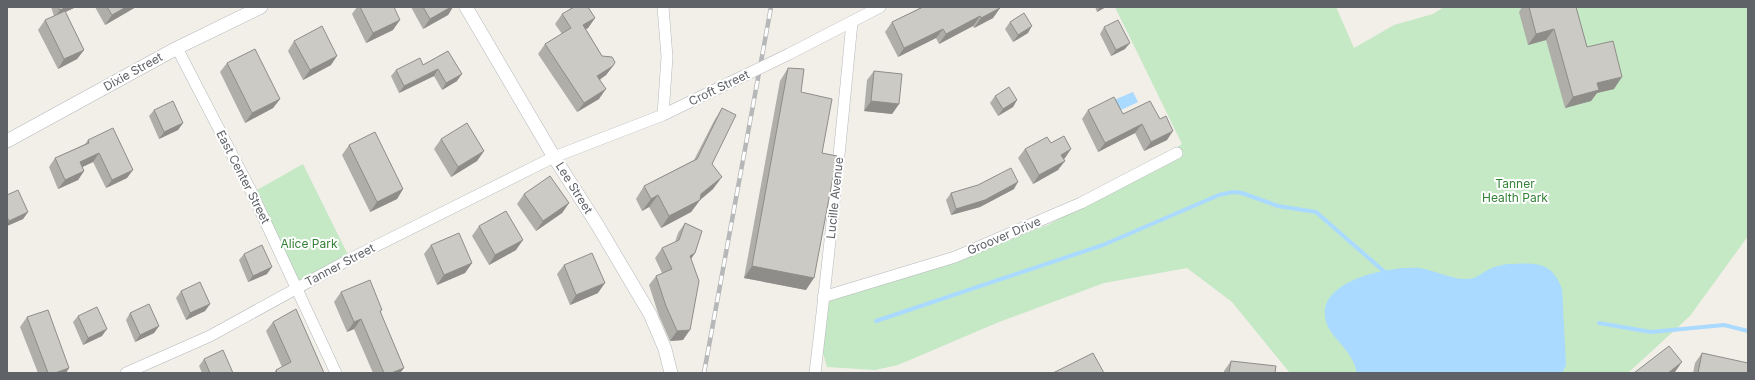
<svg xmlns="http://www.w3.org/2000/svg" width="1755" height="380" viewBox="0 0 1755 380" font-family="Inter,sans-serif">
  <rect width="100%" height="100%" fill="#f1efe8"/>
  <!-- green -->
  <path fill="#c5e8c5" d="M1115,7H1336L1354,48L1394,25L1433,14L1444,7H1748V236L1690,316L1628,373H1290L1232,302L1187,268L1104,283L999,322L898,365L875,370L827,367L823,353V297L955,257L1048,225L1130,179L1182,144Z
    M303,164L350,259L297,288L252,193Z"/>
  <!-- water -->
  <path fill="#aadaff" d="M1133,92L1138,102L1119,111L1114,100Z
    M1508,264C1534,263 1552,260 1562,289L1566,365L1562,373H1357C1355,364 1351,356 1345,349C1337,338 1326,330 1325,316C1321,279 1392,266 1419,268C1434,270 1453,280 1466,279C1477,279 1481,273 1490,269C1496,266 1502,265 1508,264Z"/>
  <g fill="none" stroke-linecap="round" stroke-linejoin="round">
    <!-- stream -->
    <path stroke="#aadaff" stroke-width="4" d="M876,321L1103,245L1219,195L1233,192L1242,193L1278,206L1316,212L1387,274
      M1599,323L1651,332L1724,325L1748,331"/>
    <defs>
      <path id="minor" d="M177,48L252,193L336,373
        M789,54L880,7
        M663,115L667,57L663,7
        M823,297L955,257L1081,203L1177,153
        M126,373L210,336L350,259L554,157L663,115L731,82
        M815,373C829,256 841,139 852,22"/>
      <path id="tertiary" d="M466,7L554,157L598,226L650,314L665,349L671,373
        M7,141L177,48L261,7"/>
    </defs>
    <!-- minor casing -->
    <use href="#minor" stroke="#b5b8bc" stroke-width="12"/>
    <!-- tertiary casing -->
    <use href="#tertiary" stroke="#b5b8bc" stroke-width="14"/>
    <!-- minor -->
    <use href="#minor" stroke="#fff" stroke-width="11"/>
    <!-- tertiary -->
    <use href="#tertiary" stroke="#fff" stroke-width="13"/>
    <defs>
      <path id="rail" d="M704,373L771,7"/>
    </defs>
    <!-- rail casing -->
    <use href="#rail" stroke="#b6b7b8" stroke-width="4.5"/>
    <!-- rail -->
    <use href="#rail" stroke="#fff" stroke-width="3" stroke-dasharray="9" stroke-linecap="butt"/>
    <defs>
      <path id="minor-bridge" d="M731,82L789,54"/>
    </defs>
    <!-- minor-bridge casing -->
    <use href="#minor-bridge" stroke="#b5b8bc" stroke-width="12" stroke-linecap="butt"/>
    <!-- minor-bridge -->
    <use href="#minor-bridge" stroke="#fff" stroke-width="11"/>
  </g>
  <!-- wall -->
  <path fill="#afaea9" d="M51,7H75L74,8L65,12L84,50L77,59L58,69L38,30L45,20L54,16Z
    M95,7H136L105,25Z
    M357,7H394L393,30L366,43L352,14Z
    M411,7H453L448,15L423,29Z
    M921,7H1000V8L993,18L974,28L973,26L939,44L936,38L898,57L885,32L892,22L920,8Z
    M1095,7H1106L1097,12Z
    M1522,7H1576L1587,47L1614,89L1597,93L1591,101L1565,108L1546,40L1528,45L1519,12Z
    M562,14L595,18L588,28L586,29L602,56L613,66L606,75L600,80L599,99L577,112L538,54L545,44L562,34L555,24Z
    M1010,22L1028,33L1013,42L1005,29Z
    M1104,27L1125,49L1111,56L1100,34Z
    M294,41L331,65L303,80L288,51Z
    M448,51L457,81L442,90L434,76L399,93L391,76L396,70L423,65Z
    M227,63L280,99L273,108L245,123L220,72Z
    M788,68L801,92L822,153L806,290L744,278L780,81Z
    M874,71L899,104L892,114L864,111L867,80Z
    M995,96L1017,100L1013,107L998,116L990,103Z
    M1150,101L1167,140L1144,151L1135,133L1098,152L1082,119L1088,110L1123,114Z
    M722,108L712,164L713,189L700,200L691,212L661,228L649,207L642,211L636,199L644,186L694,160L714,121Z
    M154,110L183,123L178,130L159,139L149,116Z
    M441,139L484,151L477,161L451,177L434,149Z
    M88,140L127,178L106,188L93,162L82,167L84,171L78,180L58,189L49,167L55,158L85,144Z
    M1051,143L1065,158L1064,159L1058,170L1033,184L1018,158L1025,149Z
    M349,145L403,189L397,199L370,212L342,155Z
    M1014,189L980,207L951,215L946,200L951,193Z
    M524,194L569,203L562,213L536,231L517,204Z
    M7,195L28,212L23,219L7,226Z
    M685,223L695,253L691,259L683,340L670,341L659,316L649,285L656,276L662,273L655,258L662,248L675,242L678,233Z
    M479,226L516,250L489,265L472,236Z
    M431,245L472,263L465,273L437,285L424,254Z
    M244,254L267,274L248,282L239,260Z
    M564,265L598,293L570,305L557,274Z
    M181,291L210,304L205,311L186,320L176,298Z
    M341,292L380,313L404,368L400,373H373L354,329L347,332L334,302Z
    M130,313L159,326L154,333L135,342L126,320Z
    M78,316L102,336L83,345L73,322Z
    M27,317L66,373H38L20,327Z
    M273,322L324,373H274L276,370L282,367L266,331Z
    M1702,353L1748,373H1693L1695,363Z
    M204,359L232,373H202L199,366Z
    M1231,361L1275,373H1224V371Z"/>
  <!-- shaded-wall -->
  <path fill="#8f8d8a" d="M67,7H75L74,8L55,17L60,10Z
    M126,7H136L105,25L112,15Z
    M451,7H453L448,15L423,29L430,19Z
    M1100,7H1106L1097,12Z
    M1000,8L993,18L974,28L981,18Z
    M980,16L973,26L939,44L946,34Z
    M595,18L588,28L576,35L583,25Z
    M400,20L393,30L366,43L373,33Z
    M1032,26L1028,33L1013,42L1018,35Z
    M943,29L936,38L898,57L904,48Z
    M1554,29L1546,40L1528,45L1536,34Z
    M1130,43L1125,49L1111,56L1116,50Z
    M84,50L77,59L58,69L64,59Z
    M337,56L331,65L303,80L310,70Z
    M613,66L606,75L591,85L597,76Z
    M438,69L434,76L399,93L404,86Z
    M462,74L457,81L442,90L446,83Z
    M1622,77L1614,89L1597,93L1591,101L1565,108L1573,97L1597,83Z
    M606,89L599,99L577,112L584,103Z
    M280,99L273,108L245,123L252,113Z
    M1017,100L1013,107L998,116L1003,109Z
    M871,101L899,104L892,114L864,111Z
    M183,123L178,130L159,139L164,132Z
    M1142,124L1135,133L1098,152L1105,143Z
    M1173,131L1167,140L1144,151L1151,142Z
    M1071,149L1065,158L1055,164L1061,155Z
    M484,151L477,161L451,177L458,167Z
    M99,153L93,162L74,171L80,162Z
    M1065,161L1058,170L1033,184L1039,175Z
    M133,170L127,178L106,188L112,180Z
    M84,171L78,180L58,189L65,180Z
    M722,177L713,189L700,200L691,212L661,228L669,216L701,194Z
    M1018,182L1014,189L980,207L951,215L956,209Z
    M403,189L397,199L370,212L377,202Z
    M658,195L649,207L642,211L651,199Z
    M569,203L562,213L536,231L543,221Z
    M28,212L23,219L7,226V224L9,221Z
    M523,240L516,250L489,265L495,255Z
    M695,253L688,263L690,256Z
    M472,263L465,273L437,285L444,275Z
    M752,266L814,278L806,290L744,278Z
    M272,267L267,274L248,282L253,276Z
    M605,283L598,293L570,305L576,295Z
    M210,304L205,311L186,320L190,313Z
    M361,319L354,329L347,332L354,322Z
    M159,326L154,333L135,342L140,335Z
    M107,329L102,336L83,345L88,338Z
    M690,330L683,340L670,341L677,331Z
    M1682,362L1675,372L1674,373H1668Z
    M69,368L66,373H55Z
    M404,368L400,373H391Z"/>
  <!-- building -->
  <path fill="#cccac5" stroke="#8f8d8a" d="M58,7H67L60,10Z
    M107,7H126L112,15Z
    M360,7H394L400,20L373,33Z
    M423,7H451L430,19Z
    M574,7H588L595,18L583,25L602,56L612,57L615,62L613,66L597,76L606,89L584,103L545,44L571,28L562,14Z
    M923,7H1000V8L981,18L980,16L946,34L943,29L904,48L892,22Z
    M1529,7H1576L1587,47L1613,41L1622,77L1597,83L1599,90L1573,97L1554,29L1536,34Z
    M65,11L84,50L64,59L45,20Z
    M1024,13L1032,26L1018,35L1010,22Z
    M1118,20L1130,43L1116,50L1104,27Z
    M322,26L337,56L310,70L294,41Z
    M255,49L280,99L252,113L227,63Z
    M448,51L462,74L446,83L438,69L404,86L396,70L420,58L423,65Z
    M788,68L804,69L801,92L832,99L822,153L837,156L814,278L752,266Z
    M874,71L902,74L899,104L871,101Z
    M1009,87L1017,100L1003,109L995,96Z
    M1114,97L1123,114L1150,101L1160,119L1166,116L1173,131L1151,142L1142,124L1105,143L1088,110Z
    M173,101L183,123L164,132L154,110Z
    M722,108L736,115L712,164L722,177L701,194L700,200L669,216L658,195L651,199L644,186L697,159Z
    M467,123L484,151L458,167L441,139Z
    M113,128L133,170L112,180L99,153L80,162L84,171L65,180L55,158L89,143L88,140Z
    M375,132L403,189L377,202L349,145Z
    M1064,136L1071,149L1061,155L1065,161L1039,175L1025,149L1047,137L1051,143Z
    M1011,168L1018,182L985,200L956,209L951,193L978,185Z
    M550,176L569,203L543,221L524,194Z
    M18,190L28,212L9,221L7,217V195Z
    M506,211L523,240L495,255L479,226Z
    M685,223L702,231L695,253L690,256L699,281L690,330L677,331L666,306L656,276L672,269L662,248L679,240Z
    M459,233L472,263L444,275L431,245Z
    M262,245L272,267L253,276L244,254Z
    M592,253L605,283L576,295L564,265Z
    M370,280L382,310L380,311L404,368L391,373H384L361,319L354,322L341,292Z
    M200,282L210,304L190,313L181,291Z
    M149,304L159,326L140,335L130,313Z
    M97,307L107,329L88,338L78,316Z
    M296,309L324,373H277L276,370L291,362L273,322Z
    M48,310L69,368L55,373H48L27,317Z
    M1669,346L1682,362L1668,373H1634Z
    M223,350L233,373H210L204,359Z
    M1093,353L1104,373H1053Z
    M1702,353L1748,363V373H1698Z
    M1231,361L1276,366L1275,373H1229Z"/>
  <g text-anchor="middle" stroke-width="4" stroke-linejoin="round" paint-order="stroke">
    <!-- street labels -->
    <g font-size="12" fill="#5f6368" stroke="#fff">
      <text transform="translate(133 72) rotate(-29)" y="4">Dixie Street</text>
      <text transform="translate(719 88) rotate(-26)" y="4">Croft Street</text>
      <text transform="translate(243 177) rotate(63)" y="4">East Center Street</text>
      <text transform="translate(574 188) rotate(58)" y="4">Lee Street</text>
      <text transform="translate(835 198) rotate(-84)" y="4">Lucille Avenue</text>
      <text transform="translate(1004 236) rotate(-23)" y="4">Groover Drive</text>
      <text transform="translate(340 265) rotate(-28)" y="4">Tanner Street</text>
    </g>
    <!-- park labels -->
    <g font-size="12" fill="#348238" stroke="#fff">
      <text x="1515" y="188">Tanner<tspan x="1515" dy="14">Health Park</tspan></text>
      <text x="309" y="248">Alice Park</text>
    </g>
  </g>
  <!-- border -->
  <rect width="1755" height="380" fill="none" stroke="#5f6368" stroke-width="16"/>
</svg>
